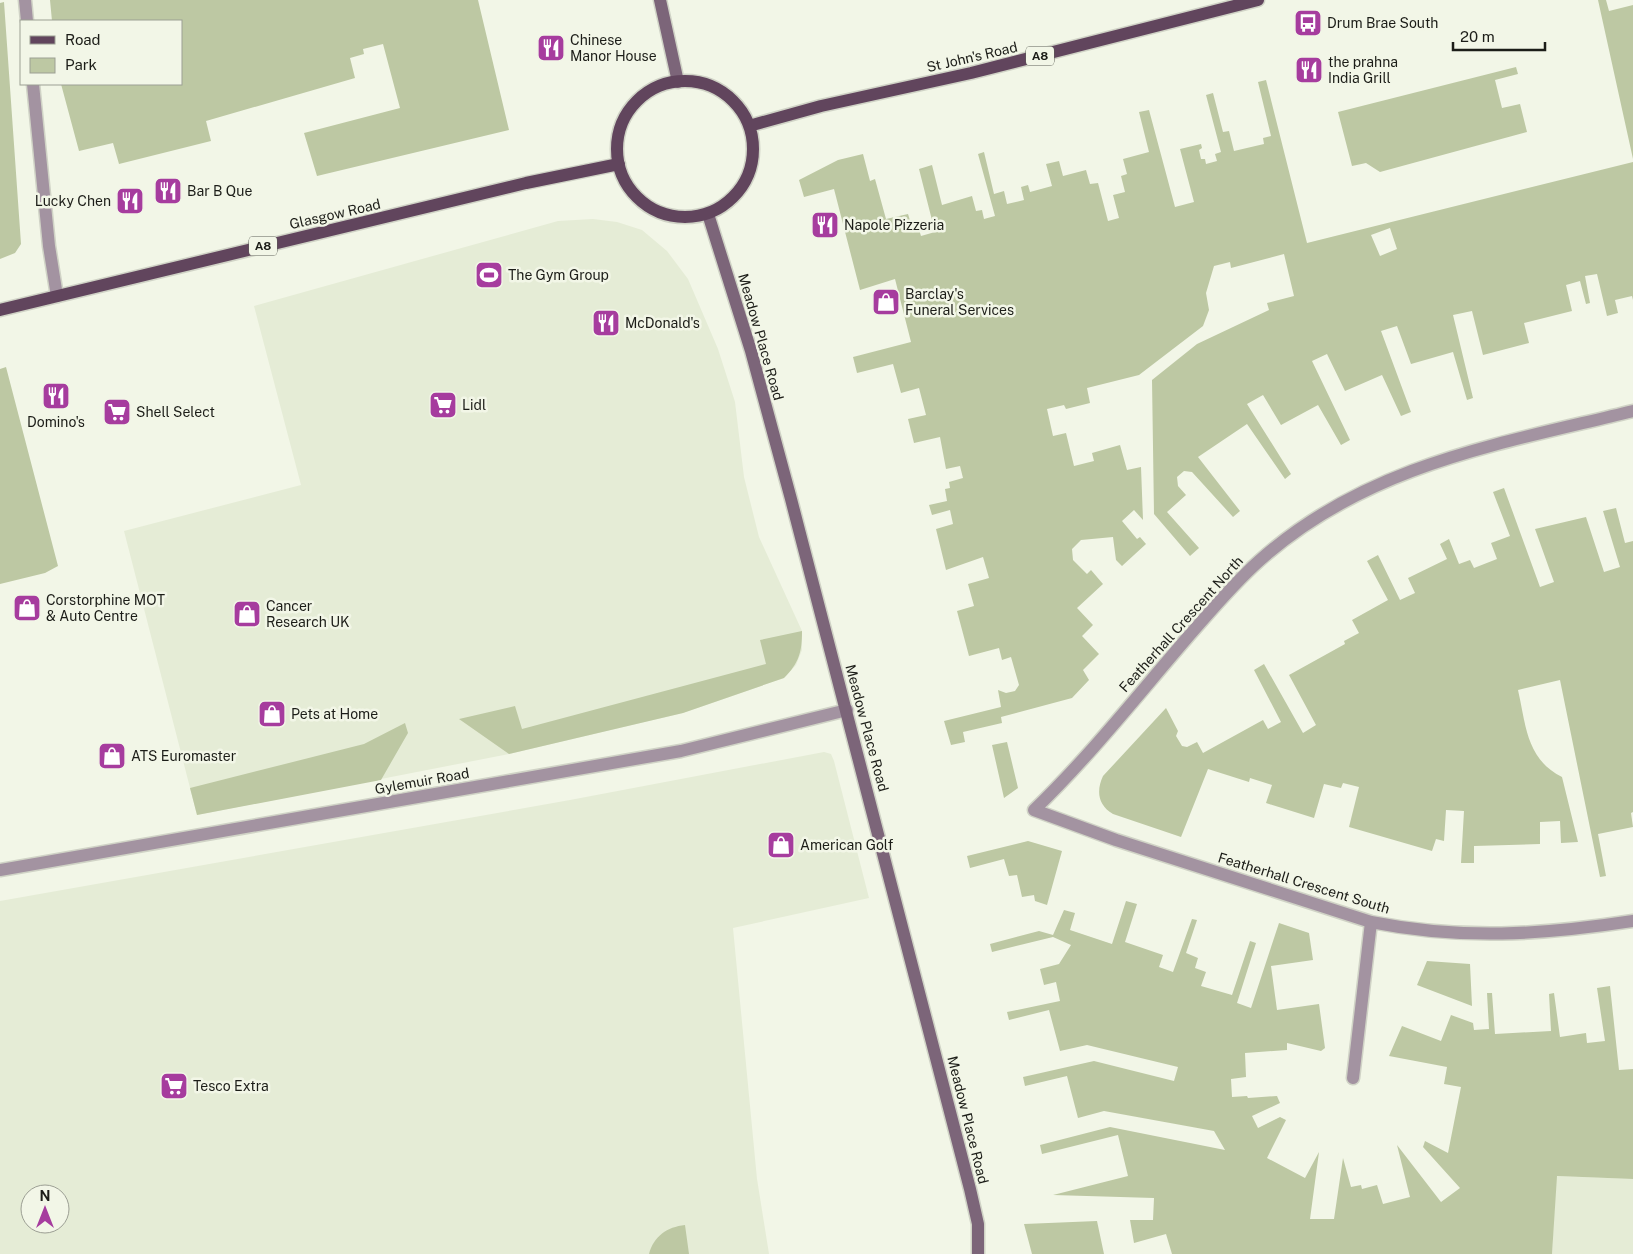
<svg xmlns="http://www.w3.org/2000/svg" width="1633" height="1254" viewBox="0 0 1633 1254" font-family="'Public Sans',sans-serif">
  <rect width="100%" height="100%" fill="#f2f6e7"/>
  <!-- built -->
  <path fill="#e5ecd6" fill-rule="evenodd" d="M593,219L617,222L642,230L667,251L688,279L718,349L735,402L744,477L759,537L802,631V650L796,665L784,678L683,713L509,754L197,815L124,531L301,485L254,306L558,221Z
    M824,752L831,754L834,761L869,898L733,928L757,1179L769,1254H0V901L570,800ZM30,1194H60V1224H30Z
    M1556,1176L1633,1179V1254H1552Z"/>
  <!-- green -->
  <path fill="#bdc8a3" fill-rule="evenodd" d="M50,0H478L509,130L317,176L304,133L400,108L383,44L363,49L364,54L350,58L355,78L206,121L211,141L119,164L113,143L79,151L61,84H181V21H52Z
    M1598,0H1606L1609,11L1633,5V159Z
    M4,2L21,244L15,253L0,259V3Z
    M1516,67L1518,74L1495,80L1502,108L1520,104L1527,132L1380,172L1366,163L1352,166L1338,112Z
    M1266,80L1307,243L1633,162V300L1632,296L1615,300L1618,313L1607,316L1597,274L1585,276L1590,303L1586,304L1580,281L1566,285L1572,311L1524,323L1529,343L1483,355L1472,311L1453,315L1473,398L1467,400L1453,352L1411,364L1397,326L1381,331L1411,412L1401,416L1382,375L1345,391L1327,354L1312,361L1350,440L1341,445L1318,405L1281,425L1263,395L1247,404L1291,474L1285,479L1247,424L1198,457L1240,511L1233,517L1192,472L1184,471L1177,477L1178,486L1186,495L1167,512L1199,548L1190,556L1154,514L1152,380L1197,344L1269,310L1267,303L1294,296L1284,254L1231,268L1230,262L1214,266L1206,293L1209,310L1203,326L1139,375L1087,388L1090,403L1066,409L1064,405L1047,409L1053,436L1066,433L1074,466L1094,461L1092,453L1120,445L1127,470L1141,467L1143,520L1134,510L1122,521L1137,539L1140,537L1146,544L1122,566L1116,560L1113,537L1081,540L1072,549L1073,560L1087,574L1091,570L1103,584L1077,608L1093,625L1082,636L1099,654L1083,670L1089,680L1072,698L1001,717L1002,723L963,732L965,742L951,745L944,721L1001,707L998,690L1006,693L1015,691L1019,685L1011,657L1002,660L999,648L969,656L957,611L974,606L968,584L989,578L983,557L946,570L936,529L953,524L950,510L932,515L929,505L947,501L945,489L950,488L949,482L963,478L960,466L946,469L940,437L914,443L908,419L926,415L919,388L901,393L893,364L857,373L853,357L911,342L895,279L860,290L834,189L804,197L799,180L838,160L863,154L870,181L875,179L886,219L908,214L912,227L918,226L921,236L935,232L919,169L932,165L942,205L972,196L976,211L982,210L984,219L995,216L978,154L984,152L994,194L1004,191L1007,204L1024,200L1021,187L1028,185L1030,192L1052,186L1046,164L1059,161L1063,176L1086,170L1090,184L1098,183L1108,221L1119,218L1113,195L1125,192L1121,176L1127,174L1123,159L1149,152L1139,112L1149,110L1175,207L1194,202L1180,149L1201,144L1202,148L1199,150L1201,159H1205L1206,164L1217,161L1215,154L1221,152L1206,95L1213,93L1223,132L1229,131L1234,151L1264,144L1263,138L1271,136L1258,82ZM1390,228L1397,249L1380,256L1371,235Z
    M6,367L58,566L45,573L0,584V369Z
    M1504,488L1540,587L1554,582L1535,529L1586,517L1604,572L1620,567L1603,511L1616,508L1625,543L1633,541V812L1631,813L1633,827L1598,834L1606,876L1600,877L1560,680L1518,690C1526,725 1526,759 1562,777L1578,842L1561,843L1560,821L1540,822V844L1474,846V863H1461L1464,811L1446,810L1444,841L1436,839L1432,851L1349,827L1359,787L1343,783L1341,788L1324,784L1314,818L1266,803L1272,785L1250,778L1249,782L1208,769L1181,837L1113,814C1098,805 1096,791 1103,776L1166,708L1178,731L1176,736L1182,746L1187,747L1197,742L1203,753L1263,720L1268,729L1281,722L1254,670L1264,664L1303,733L1316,725L1289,675L1345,644L1344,641L1359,633L1352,620L1388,600L1367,561L1378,555L1400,600L1415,593L1408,578L1447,559L1440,544L1449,539L1459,564L1470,560L1474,568L1497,559L1491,543L1510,536L1493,492Z
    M802,631C802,652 799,663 784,678L683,713L509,754L459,719L515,706L522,729L766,664L760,640Z
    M405,723L408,733L381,780L197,815L190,788L364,744Z
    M1007,742L1018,788L1004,798L992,745Z
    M1028,841L1062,851L1047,905L1035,901L1034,895L1022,897L1017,875L1009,876L1004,859L970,868L967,856Z
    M1126,901L1137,904L1125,942L1163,955L1159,967L1173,972L1192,919L1197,920L1186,953L1198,958L1195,968L1206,972L1201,986L1232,995L1250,941L1256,943L1237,1003L1251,1008L1279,923L1309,933L1313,960L1271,966L1277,1010L1319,1004L1325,1048L1321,1051L1287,1043V1050L1245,1053L1246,1077L1231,1079L1232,1097L1247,1096L1248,1098L1277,1096L1280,1103L1252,1116L1258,1128L1280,1117L1286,1120L1267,1158L1305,1178L1319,1152L1310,1219H1334L1343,1158L1351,1187L1361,1185L1362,1189L1377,1185L1383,1204L1410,1197L1397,1145L1441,1202L1460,1188L1423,1147L1425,1141L1448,1153L1461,1087L1444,1084L1447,1067L1389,1056L1402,1026L1441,1041L1451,1015L1473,1023L1474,1030L1489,1029L1487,993H1492L1495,1034L1551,1031L1549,994L1554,993L1560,1037L1586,1033L1587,1043L1605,1041L1597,988L1610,986L1619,1070L1633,1069V1179L1557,1176L1552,1254H1172L1166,1234L1134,1243L1130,1220H1153L1154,1198L1053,1195L1128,1176L1118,1135L1042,1154L1040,1145L1110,1127L1225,1150L1214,1131L1104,1111L1078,1118L1067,1076L1025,1086L1023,1077L1094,1061L1174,1081L1178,1067L1087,1045L1060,1051L1049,1010L1009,1020L1007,1012L1060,1001L1056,982L1044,985L1040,969L1059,964L1071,945L1053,937L992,952L990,944L1039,931L1053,935L1064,910L1075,913L1070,930L1112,944Z
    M1427,961L1470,964L1472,1006L1417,985Z
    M1097,1221L1104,1254H1032L1024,1224Z
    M685,1225L689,1254H649C654,1236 667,1227 685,1225Z"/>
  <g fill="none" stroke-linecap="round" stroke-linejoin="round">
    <defs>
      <path id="minor" d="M25,0L27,21
        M33,84L49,246L57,296
        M1633,411C1499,444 1366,465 1259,561C1233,584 1210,612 1187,638C1137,696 1089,757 1034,810L1116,840L1371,922C1461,940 1542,935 1633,921
        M0,870L681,751L847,710
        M1353,1078L1371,922"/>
      <path id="secondary" d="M660,0L678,82
        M708,214L751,351L791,499L970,1189L978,1224V1254"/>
      <path id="primary" d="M617 149a68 68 0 1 1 136 0a68 68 0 1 1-136 0Z
        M749,126L821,106L971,73L1258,0
        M0,310L526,183L619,164"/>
    </defs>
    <!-- minor casing -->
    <use href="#minor" stroke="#d0d3c6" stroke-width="15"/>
    <!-- secondary casing -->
    <use href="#secondary" stroke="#d0d3c6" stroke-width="15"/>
    <!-- primary casing -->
    <use href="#primary" stroke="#d0d3c6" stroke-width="15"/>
    <!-- minor -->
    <use href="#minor" stroke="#a393a1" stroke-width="12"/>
    <!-- secondary -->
    <use href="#secondary" stroke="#7c6579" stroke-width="12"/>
    <!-- primary -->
    <use href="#primary" stroke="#61455d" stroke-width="12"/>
  </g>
  <!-- icons -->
  <defs>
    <symbol id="bus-square" viewBox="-11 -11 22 22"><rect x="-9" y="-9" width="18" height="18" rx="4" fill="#a63c9e" stroke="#f2f6e7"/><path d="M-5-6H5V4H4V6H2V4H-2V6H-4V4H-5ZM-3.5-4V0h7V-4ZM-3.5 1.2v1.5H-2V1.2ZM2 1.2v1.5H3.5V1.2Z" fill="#fff"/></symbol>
    <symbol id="restaurant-square" viewBox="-11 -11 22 22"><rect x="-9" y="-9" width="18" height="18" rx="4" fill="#a63c9e" stroke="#f2f6e7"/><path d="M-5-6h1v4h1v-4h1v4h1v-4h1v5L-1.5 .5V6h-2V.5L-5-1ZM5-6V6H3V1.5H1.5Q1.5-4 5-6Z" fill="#fff"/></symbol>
    <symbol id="stadium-square" viewBox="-11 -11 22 22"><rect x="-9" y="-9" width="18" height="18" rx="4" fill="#a63c9e" stroke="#f2f6e7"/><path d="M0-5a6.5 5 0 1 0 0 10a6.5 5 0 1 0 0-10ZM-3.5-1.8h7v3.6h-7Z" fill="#fff"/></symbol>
    <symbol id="shop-square" viewBox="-11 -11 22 22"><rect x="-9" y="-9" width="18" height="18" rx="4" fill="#a63c9e" stroke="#f2f6e7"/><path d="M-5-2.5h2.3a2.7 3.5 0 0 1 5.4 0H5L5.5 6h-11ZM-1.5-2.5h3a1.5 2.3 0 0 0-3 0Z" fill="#fff"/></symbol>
    <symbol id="supermarket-square" viewBox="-11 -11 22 22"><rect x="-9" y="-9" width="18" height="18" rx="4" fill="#a63c9e" stroke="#f2f6e7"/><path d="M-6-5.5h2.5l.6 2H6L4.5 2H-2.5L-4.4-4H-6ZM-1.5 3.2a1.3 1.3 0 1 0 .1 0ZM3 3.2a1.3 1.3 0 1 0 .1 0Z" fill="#fff"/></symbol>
  </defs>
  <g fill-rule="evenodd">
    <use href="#bus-square" x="1292" y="7" width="32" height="32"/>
    <use href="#restaurant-square" x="535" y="32" width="32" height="32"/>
    <use href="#restaurant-square" x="1293" y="54" width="32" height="32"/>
    <use href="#restaurant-square" x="152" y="175" width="32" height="32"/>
    <use href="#restaurant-square" x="114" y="185" width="32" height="32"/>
    <use href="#restaurant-square" x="809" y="209" width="32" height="32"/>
    <use href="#stadium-square" x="473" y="259" width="32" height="32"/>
    <use href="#shop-square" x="870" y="286" width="32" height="32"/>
    <use href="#restaurant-square" x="590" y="307" width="32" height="32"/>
    <use href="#restaurant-square" x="40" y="380" width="32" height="32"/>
    <use href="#supermarket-square" x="427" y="389" width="32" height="32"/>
    <use href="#supermarket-square" x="101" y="396" width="32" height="32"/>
    <use href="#shop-square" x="11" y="592" width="32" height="32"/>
    <use href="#shop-square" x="231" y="598" width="32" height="32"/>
    <use href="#shop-square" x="256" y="698" width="32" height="32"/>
    <use href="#shop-square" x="96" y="740" width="32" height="32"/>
    <use href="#shop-square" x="765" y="829" width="32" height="32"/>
    <use href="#supermarket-square" x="158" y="1070" width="32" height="32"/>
  </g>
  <g text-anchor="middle" stroke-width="5" stroke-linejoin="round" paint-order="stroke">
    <!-- shield labels -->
    <g fill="#f2f6e7" stroke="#5c5e56" stroke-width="1">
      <rect x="1026" y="46.5" width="28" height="19" rx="4"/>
      <rect x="249" y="236.5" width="28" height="19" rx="4"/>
    </g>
    <g font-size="12" font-weight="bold" fill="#1c1d18">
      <text x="1040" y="60">A8</text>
      <text x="263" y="250">A8</text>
    </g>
    <!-- poi labels -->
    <g font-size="14" fill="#1c1d18" stroke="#f2f6e7" text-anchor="start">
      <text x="1327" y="28">Drum Brae South</text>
      <text x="570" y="45">Chinese<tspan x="570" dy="16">Manor House</tspan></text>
      <text x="1328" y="67">the prahna<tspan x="1328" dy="16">India Grill</tspan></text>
      <text x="187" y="196">Bar B Que</text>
      <text x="111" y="206" text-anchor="end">Lucky Chen</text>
      <text x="844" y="230">Napole Pizzeria</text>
      <text x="508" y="280">The Gym Group</text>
      <text x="905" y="299">Barclay's<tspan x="905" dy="16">Funeral Services</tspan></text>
      <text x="625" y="328">McDonald's</text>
      <text x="462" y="410">Lidl</text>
      <text x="136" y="417">Shell Select</text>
      <text x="56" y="427" text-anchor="middle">Domino's</text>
      <text x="46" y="605">Corstorphine MOT<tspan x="46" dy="16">&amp; Auto Centre</tspan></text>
      <text x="266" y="611">Cancer<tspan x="266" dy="16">Research UK</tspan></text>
      <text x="291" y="719">Pets at Home</text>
      <text x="131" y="761">ATS Euromaster</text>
      <text x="800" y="850">American Golf</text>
      <text x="193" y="1091">Tesco Extra</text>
    </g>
    <!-- street labels -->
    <g font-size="14" fill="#1c1d18" stroke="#f2f6e7">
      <text transform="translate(972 57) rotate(-13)" y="5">St John's Road</text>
      <text transform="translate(335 214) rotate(-13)" y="5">Glasgow Road</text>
      <text transform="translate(761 337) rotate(74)" y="5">Meadow Place Road</text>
      <text transform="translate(1181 624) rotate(-48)" y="5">Featherhall Crescent North</text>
      <text transform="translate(867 728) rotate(75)" y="5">Meadow Place Road</text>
      <text transform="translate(422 781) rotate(-10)" y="5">Gylemuir Road</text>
      <text transform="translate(1304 883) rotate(17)" y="5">Featherhall Crescent South</text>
      <text transform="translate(968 1120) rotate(76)" y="5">Meadow Place Road</text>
    </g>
  </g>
  <!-- legend -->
  <rect x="20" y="20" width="162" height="65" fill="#f2f6e7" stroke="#9c9f94"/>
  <rect x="30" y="36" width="25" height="8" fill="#61455d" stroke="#9c9f94"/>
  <text x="65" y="45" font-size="15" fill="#1c1d18">Road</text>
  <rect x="30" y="58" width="25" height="15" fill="#bdc8a3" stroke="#9c9f94"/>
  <text x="65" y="70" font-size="15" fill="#1c1d18">Park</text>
  <!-- north arrow -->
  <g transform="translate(45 1209)"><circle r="24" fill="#f2f6e7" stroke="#9c9f94"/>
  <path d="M0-4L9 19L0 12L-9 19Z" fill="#a63c9e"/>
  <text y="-8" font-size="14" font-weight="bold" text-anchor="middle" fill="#1c1d18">N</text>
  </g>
  <!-- scale -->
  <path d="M1453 42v8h92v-8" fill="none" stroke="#1c1d18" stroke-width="2.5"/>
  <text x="1460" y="42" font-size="15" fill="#1c1d18" stroke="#f2f6e7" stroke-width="4" paint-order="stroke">20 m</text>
</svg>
